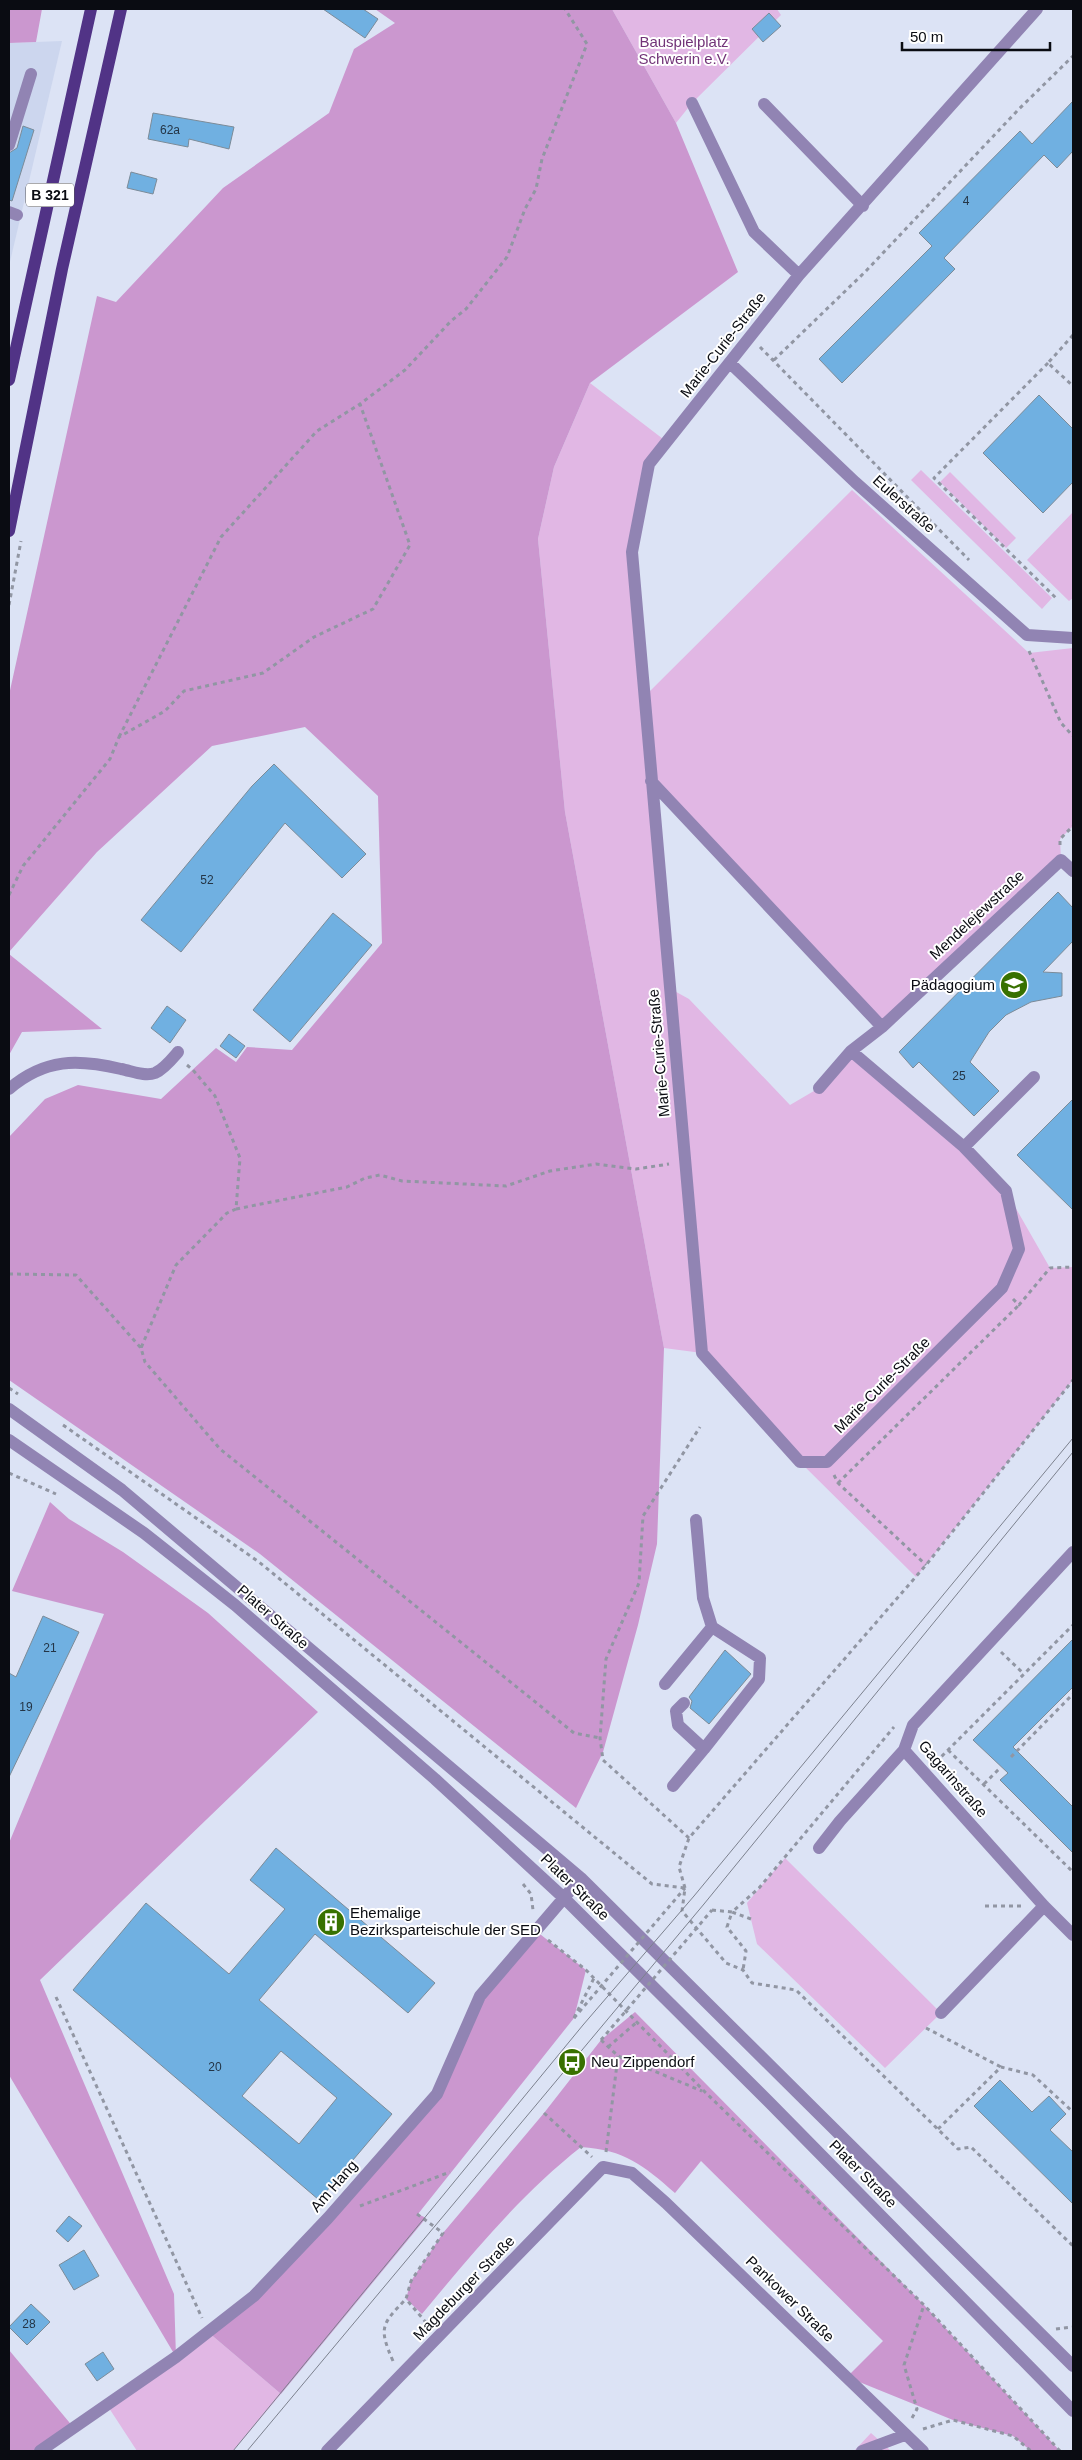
<svg xmlns="http://www.w3.org/2000/svg" width="1082" height="2460" viewBox="0 0 1082 2460" font-family="Arial,sans-serif">
  <rect width="100%" height="100%" fill="#dce3f5"/>
  <!-- built -->
  <path fill="#ccd6ee" d="M62,41L9,266V43Z"/>
  <!-- green -->
  <path fill="#e1b7e4" d="M612,9H777L781,15L692,103L676,123Z
    M590,383L667,442L649,464L632,552L644,697L852,490L1029,653L1073,648V826L1060,839L1061,860L882,1027L652,782L669,988L689,999L790,1105L819,1088L851,1051L1006,1191L1050,1268L1073,1267V1380L916,1577L800,1462L702,1353L664,1348L565,812L538,539L554,467Z
    M921,470L1052,598L1042,609L911,480Z
    M950,472L1016,538L1006,548L940,482Z
    M1073,512V598L1069,601L1027,560Z
    M785,1858L941,2013L885,2068L757,1944L747,1903Z
    M208,2332L281,2394L233,2451H137L107,2405Z
    M871,2433L891,2451H854Z"/>
  <!-- forest -->
  <path fill="#cb97cf" d="M9,9H42L36,42L9,43Z
    M375,9H612L676,123L738,272L590,383L554,467L538,539L565,812L664,1348L657,1544L638,1625L603,1752L576,1808L260,1554L9,1380V1137L45,1099L78,1085L161,1099L216,1048L236,1062L247,1047L292,1050L382,943L378,796L305,727L212,746L97,852L9,952V695L97,296L116,302L223,188L329,113L354,49L395,23Z
    M9,954L102,1029L22,1032L9,1055Z
    M50,1502L69,1519L123,1552L208,1613L318,1712L40,1980L174,2294L176,2357L9,2075V1843L104,1614L12,1591Z
    M536,1931L586,1970L574,2018L418,2214L426,2218L281,2394L208,2332L254,2296L436,2094L480,1996Z
    M635,2012L924,2305L1060,2451H1031L1013,2436L953,2420L847,2377L883,2341L701,2161L675,2193C643,2165 625,2150 581,2147C520,2195 471,2255 422,2314L406,2299L411,2281L443,2233L544,2113L601,2040Z
    M9,2350L74,2428L40,2451H9Z"/>
  <!-- building -->
  <path fill="#70b0e1" stroke="#7c8b98" fill-rule="evenodd" d="M323,9H363L378,19L365,38Z
    M769,13L781,26L763,42L752,29Z
    M1073,101V151L1057,168L1044,155L944,258L955,269L842,383L819,359L932,246L919,233L1020,131L1032,144Z
    M153,113L234,127L229,149L189,139L188,147L148,139Z
    M23,126L34,130L12,201L9,200V153L17,148Z
    M131,172L157,179L153,194L127,188Z
    M1039,395L1073,429V482L1043,513L983,453Z
    M274,764L366,854L342,878L285,823L181,952L141,920L252,786Z
    M1058,892L1073,908V941L1043,972L1062,973V996L1031,1002L1006,1015L989,1032L970,1062L999,1091L974,1116L919,1062L913,1068L899,1052Z
    M333,913L372,945L290,1042L253,1010Z
    M167,1006L186,1020L170,1043L151,1028Z
    M229,1034L245,1046L236,1058L220,1046Z
    M1073,1099V1210L1017,1155Z
    M43,1616L79,1632L9,1777V1673L16,1677Z
    M1073,1639V1687L1013,1747L1073,1807V1853L1000,1780L1008,1773L973,1740Z
    M725,1650L751,1674L709,1724L690,1708L692,1701L689,1697Z
    M276,1848L435,1983L408,2013L315,1934L259,2000L392,2114L319,2200L73,1990L146,1903L229,1974L285,1909L250,1880ZM281,2051L337,2098L299,2144L242,2096Z
    M1000,2080L1032,2112L1049,2096L1066,2114L1050,2130L1073,2152V2204L974,2106Z
    M69,2216L82,2226L68,2242L56,2231Z
    M84,2250L99,2276L74,2290L59,2265Z
    M31,2304L50,2322L27,2345L9,2327Z
    M103,2352L114,2369L97,2381L85,2364Z"/>
  <g fill="none" stroke-linecap="round" stroke-linejoin="round">
    <!-- path -->
    <path stroke="#9196a3" stroke-width="3" stroke-dasharray="4 4" stroke-linecap="butt" d="M1073,335L1048,363L1073,386
      M760,347L969,560
      M774,360L866,271L1018,110L1073,56
      M1048,363L934,478L1058,600
      M9,605L21,541
      M1029,651L1061,723L1073,736
      M119,737L221,537L317,431L360,404
      M1060,845V839L1073,826
      M9,895L23,866L110,759L119,737L165,711L184,691L263,673L314,637L373,609L410,545L360,404L405,370L451,321L466,309L507,257L525,209L536,189L542,159L587,44L565,9
      M187,1065L193,1070L215,1096L240,1158L236,1209L347,1187L365,1178L380,1175L402,1181L506,1186L550,1171L596,1164L636,1169L669,1164
      M236,1209L227,1213L176,1265L141,1348L145,1362L220,1449L574,1733L600,1738
      M9,1274L76,1275L141,1348
      M1013,1299L1019,1305L1050,1268L1073,1267
      M9,1388L18,1394
      M63,1425L259,1562L652,1884L685,1888L682,1911L726,1963L743,1970L752,1983L796,1990L958,2149L971,2147L1073,2246
      M9,1473L56,1494
      M834,1475L838,1483L926,1565
      M838,1483L1019,1305
      M1001,1652L1024,1674
      M948,1750L1073,1872
      M1011,1757L1073,1694
      M936,1762L1073,1625
      M984,1784L1001,1767
      M689,1838L603,1760L600,1738L606,1659L639,1583L643,1516L700,1427
      M523,1884L531,1894L533,1910
      M685,1888L679,1867L689,1838L926,1565L1073,1380
      M985,1906H1021
      M712,1910L732,1912L727,1927L746,1951L743,1970
      M751,1919L732,1912L759,1888L894,1727
      M548,1940L586,1970L705,2092L924,2305L1060,2451
      M56,1997L202,2318
      M574,2018L594,1978
      M926,2028L1001,2067
      M601,2040L618,2056L702,2091
      M608,2047L637,2022
      M544,2113L592,2157
      M938,2129L1001,2067L1033,2075L1073,2112
      M606,2152L618,2056
      M360,2206L450,2172
      M417,2214L443,2233L411,2281L406,2299L429,2326
      M1056,2329L1073,2327
      M393,2361C378,2327 382,2324 406,2299
      M912,2418L917,2409L904,2365L924,2305
      M923,2429L953,2420L1013,2436L1031,2451"/>
    <!-- minor -->
    <path stroke="#9184b3" stroke-width="12" d="M692,103L754,232L799,275
      M764,104L863,206
      M9,145L31,74
      M9,212L17,215
      M730,363L855,482L1027,635L1073,638
      M651,781L882,1027L851,1051L964,1147L1006,1191L1019,1249L1002,1288L827,1462H800L702,1353L632,552L649,464L799,275L1037,9
      M882,1027L1061,860L1073,871
      M819,1088L851,1051
      M9,1089C45,1058 78,1059 121,1069C132,1071 145,1077 155,1073C164,1069 172,1059 178,1052
      M964,1147L1034,1077
      M9,1409L122,1490L581,1878L1073,2366
      M9,1440L144,1533L235,1605L435,1779L564,1898L770,2103L1073,2411
      M1073,1552L913,1725L904,1750L1044,1906L1073,1935
      M665,1684L712,1627L703,1598L696,1520
      M704,1749L759,1679L760,1658L712,1627
      M673,1786L704,1749L678,1725L676,1711L684,1703
      M819,1848L840,1821L904,1750
      M941,2013L1044,1906
      M40,2451L176,2357L254,2296L328,2218L437,2094L480,1996L581,1878
      M327,2451L603,2167L632,2173L666,2203L923,2451
      M862,2451L905,2435"/>
    <!-- major -->
    <path stroke="#513386" stroke-width="12" d="M9,380L91,9
      M9,531L62,269L121,9"/>
    <!-- tram -->
    <path stroke="#7c818e" stroke-width="1" d="M233,2451L583,2025L694,1896L1073,1438
      M247,2451L704,1904L1073,1452"/>
    <!-- path-bridge -->
    <path stroke="#9196a3" stroke-width="3" stroke-dasharray="4 4" stroke-linecap="butt" d="M574,2018L685,1888
      M601,2040L712,1910"/>
  </g>
  <!-- icons -->
  <defs>
    <symbol id="school-disc" viewBox="-11 -11 22 22"><circle r="9.5" fill="#387100" stroke="#fff"/><path d="M0-5L7-2L0 1L-7-2ZM-4 1L0 2.5L4 1V4Q0 6-4 4Z" fill="#fff"/></symbol>
    <symbol id="building-disc" viewBox="-11 -11 22 22"><circle r="9.5" fill="#387100" stroke="#fff"/><path d="M-4-6H4V6H1V3H-1V6H-4ZM-2.5-4.3h1.7v1.8h-1.7ZM.8-4.3h1.7v1.8H.8ZM-2.5-1h1.7V.8h-1.7ZM.8-1h1.7V.8H.8Z" fill="#fff"/></symbol>
    <symbol id="bus-disc" viewBox="-11 -11 22 22"><circle r="9.5" fill="#387100" stroke="#fff"/><path d="M-5-6H5V4H4V6H2V4H-2V6H-4V4H-5ZM-3.5-4V0h7V-4ZM-3.5 1.2v1.5H-2V1.2ZM2 1.2v1.5H3.5V1.2Z" fill="#fff"/></symbol>
  </defs>
  <g fill-rule="evenodd">
    <use href="#school-disc" x="998" y="969" width="32" height="32"/>
    <use href="#building-disc" x="315" y="1906" width="32" height="32"/>
    <use href="#bus-disc" x="556" y="2046" width="32" height="32"/>
  </g>
  <g text-anchor="middle" stroke-width="4" stroke-linejoin="round" paint-order="stroke">
    <!-- number labels -->
    <g font-size="12" fill="#243546">
      <text x="170" y="134">62a</text>
      <text x="966" y="205">4</text>
      <text x="207" y="884">52</text>
      <text x="959" y="1080">25</text>
      <text x="50" y="1652">21</text>
      <text x="26" y="1711">19</text>
      <text x="215" y="2071">20</text>
      <text x="29" y="2328">28</text>
    </g>
    <!-- shield labels -->
    <rect fill="#fff" stroke="#545559" stroke-width="1" x="26" y="183.5" width="48" height="23" rx="4"/>
    <g font-size="14" font-weight="bold" fill="#0a0c12">
      <text x="50" y="200">B 321</text>
    </g>
    <!-- park labels -->
    <g font-size="15" fill="#723478" stroke="#fff">
      <text x="684" y="47">Bauspielplatz<tspan x="684" dy="17">Schwerin e.V.</tspan></text>
    </g>
    <!-- street labels -->
    <g font-size="15" fill="#0a0c12" stroke="#fff">
      <text transform="translate(723 345) rotate(-52)" y="5">Marie-Curie-Straße</text>
      <text transform="translate(904 504) rotate(42)" y="5">Eulerstraße</text>
      <text transform="translate(977 915) rotate(-43)" y="5">Mendelejewstraße</text>
      <text transform="translate(659 1053) rotate(-95)" y="5">Marie-Curie-Straße</text>
      <text transform="translate(882 1385) rotate(-45)" y="5">Marie-Curie-Straße</text>
      <text transform="translate(273 1617) rotate(41)" y="5">Plater Straße</text>
      <text transform="translate(953 1779) rotate(49)" y="5">Gagarinstraße</text>
      <text transform="translate(575 1887) rotate(44)" y="5">Plater Straße</text>
      <text transform="translate(863 2174) rotate(45)" y="5">Plater Straße</text>
      <text transform="translate(334 2186) rotate(-49)" y="5">Am Hang</text>
      <text transform="translate(464 2288) rotate(-46)" y="5">Magdeburger Straße</text>
      <text transform="translate(790 2299) rotate(44)" y="5">Pankower Straße</text>
    </g>
    <!-- poi labels -->
    <g font-size="15" fill="#0a0c12" stroke="#fff" text-anchor="start">
      <text x="995" y="990" text-anchor="end">Pädagogium</text>
      <text x="350" y="1918">Ehemalige<tspan x="350" dy="17">Bezirksparteischule der SED</tspan></text>
      <text x="591" y="2067">Neu Zippendorf</text>
    </g>
  </g>
  <!-- border -->
  <rect width="1082" height="2460" fill="none" stroke="#0a0c12" stroke-width="20"/>
  <!-- scale -->
  <path d="M902 42v8h148v-8" fill="none" stroke="#0a0c12" stroke-width="2.5"/>
  <text x="910" y="42" font-size="15" fill="#0a0c12" stroke="#ffffff" stroke-width="4" paint-order="stroke">50 m</text>
</svg>
